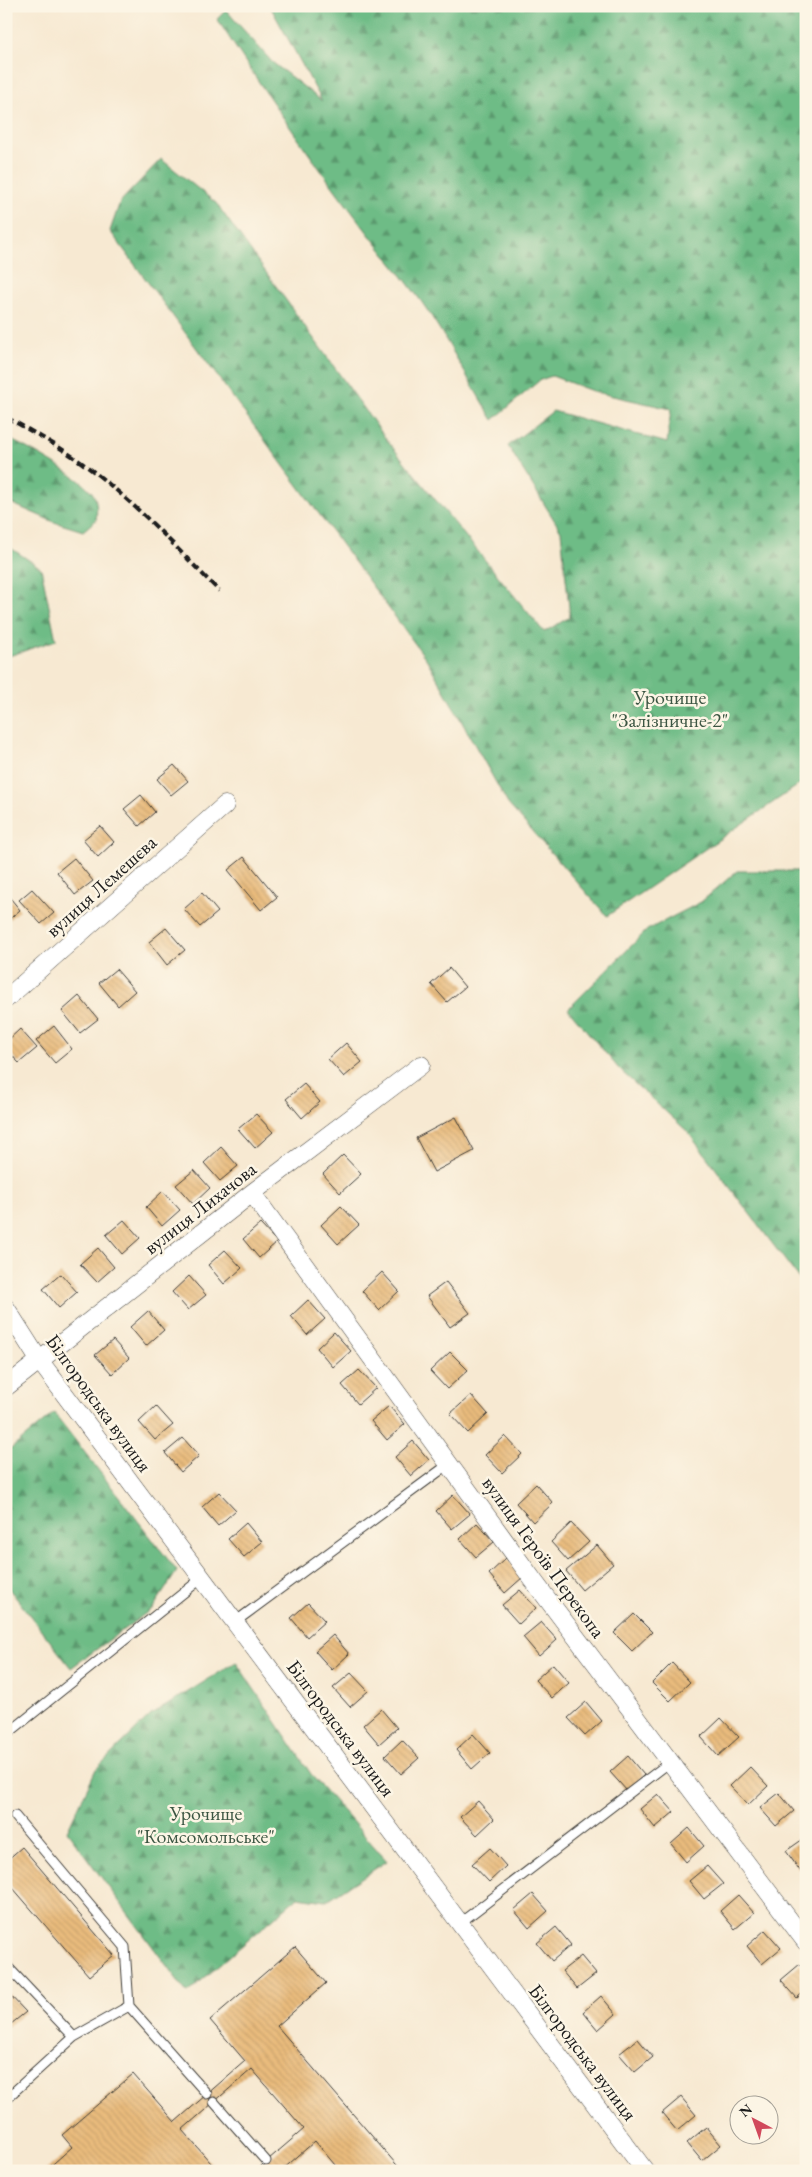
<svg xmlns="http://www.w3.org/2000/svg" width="812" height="2177" viewBox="0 0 812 2177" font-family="'EB Garamond',serif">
  <defs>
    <pattern id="forest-firs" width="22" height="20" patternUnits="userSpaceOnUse" patternTransform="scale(1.25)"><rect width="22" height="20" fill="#6ebc86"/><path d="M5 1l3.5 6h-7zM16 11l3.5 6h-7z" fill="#5a986d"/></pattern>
    <pattern id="building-back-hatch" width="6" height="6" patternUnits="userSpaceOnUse" patternTransform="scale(1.25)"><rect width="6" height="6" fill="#e9bb7d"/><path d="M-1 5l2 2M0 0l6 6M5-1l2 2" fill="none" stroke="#c7a06b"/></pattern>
  </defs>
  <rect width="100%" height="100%" fill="#fcf5e5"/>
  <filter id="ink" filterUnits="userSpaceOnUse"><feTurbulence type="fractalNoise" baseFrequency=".02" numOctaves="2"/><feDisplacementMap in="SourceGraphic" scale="10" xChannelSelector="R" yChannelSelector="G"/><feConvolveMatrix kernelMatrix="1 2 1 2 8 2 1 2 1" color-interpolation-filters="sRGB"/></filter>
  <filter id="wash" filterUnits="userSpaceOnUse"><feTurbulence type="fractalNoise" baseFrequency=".0096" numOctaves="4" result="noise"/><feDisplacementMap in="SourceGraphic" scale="20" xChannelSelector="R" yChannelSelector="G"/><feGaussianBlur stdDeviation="1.12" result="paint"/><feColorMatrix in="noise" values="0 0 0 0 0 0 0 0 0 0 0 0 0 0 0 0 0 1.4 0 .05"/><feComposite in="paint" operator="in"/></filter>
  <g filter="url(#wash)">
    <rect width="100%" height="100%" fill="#f7e9d2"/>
    <!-- forest -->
    <path fill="url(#forest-firs)" stroke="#456c51" d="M270,6H806V780L607,916L508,804L427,660L110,231L120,202L161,159L216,203L389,443L544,632L570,617L561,531L508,446L553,411L667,443L671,409L595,392L552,376L540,380L493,420C468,381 448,339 421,301C401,273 378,247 358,220C308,155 262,88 217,19L226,10L272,62L322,101Z
      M6,438C24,445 78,476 90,490C98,498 97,510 96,520L83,531L54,522L6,501Z
      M6,545L41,568L56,640L6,657Z
      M737,871H806V1288L687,1131L620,1070L568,1009L647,930L701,902Z
      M54,1413L177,1571L153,1608L71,1668L6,1585V1453Z
      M236,1662L313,1777L387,1861L326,1901L298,1897L187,1993L67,1831L96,1769L151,1715Z"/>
    <g id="blocks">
      <!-- building -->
      <path fill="url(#building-back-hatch)" d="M174,765L188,781L171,795L157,779Z
        M141,795L155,812L139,826L124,809Z
        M100,826L114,842L98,857L83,840Z
        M244,857L277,897L261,910L228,870Z
        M74,858L93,881L75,895L57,872Z
        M32,889L54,913L41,924L19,900Z
        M6,893L20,910L6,922Z
        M202,893L218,912L200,927L184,909Z
        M166,928L185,950L167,965L149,942Z
        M449,968L465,987L447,1002L431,984Z
        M116,969L135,991L118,1006L99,983Z
        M79,996L98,1019L80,1033L62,1011Z
        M54,1026L72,1049L55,1063L36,1041Z
        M20,1029L37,1048L19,1063L6,1049V1042Z
        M346,1043L362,1062L344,1077L328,1059Z
        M304,1084L320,1102L302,1118L286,1099Z
        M256,1114L273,1132L255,1148L238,1129Z
        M456,1117L474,1151L434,1172L416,1138Z
        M221,1147L238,1166L220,1181L204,1163Z
        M343,1155L361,1174L340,1193L323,1174Z
        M194,1170L210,1188L193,1204L176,1185Z
        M163,1191L180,1210L162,1226L146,1207Z
        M341,1206L359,1225L338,1244L321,1225Z
        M124,1220L140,1238L122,1254L106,1235Z
        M260,1224L277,1242L259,1258L243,1239Z
        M98,1248L114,1267L97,1282L80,1264Z
        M225,1250L242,1268L224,1284L208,1265Z
        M382,1272L399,1291L379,1310L362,1291Z
        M61,1274L77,1292L59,1308L43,1289Z
        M189,1276L206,1295L188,1310L172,1292Z
        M446,1282L470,1313L450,1327L427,1296Z
        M308,1300L325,1319L307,1335L291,1316Z
        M148,1311L164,1330L146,1346L130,1327Z
        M334,1332L351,1351L333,1367L317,1348Z
        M113,1340L129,1358L112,1374L95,1355Z
        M450,1352L468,1370L447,1389L430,1371Z
        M359,1370L376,1388L358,1404L342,1385Z
        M471,1395L488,1414L468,1433L450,1414Z
        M156,1406L173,1425L155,1440L139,1422Z
        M389,1406L405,1424L387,1440L371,1421Z
        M505,1436L522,1454L502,1473L485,1455Z
        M183,1438L199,1456L181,1472L165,1453Z
        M413,1441L429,1460L411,1476L395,1457Z
        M536,1484L553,1503L533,1522L516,1503Z
        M219,1492L236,1510L218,1526L202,1507Z
        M453,1495L470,1514L452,1529L436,1511Z
        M246,1523L262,1542L244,1557L228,1539Z
        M477,1523L494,1542L476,1557L460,1539Z
        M571,1523L589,1542L568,1561L551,1542Z
        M597,1545L613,1564L582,1590L566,1571Z
        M506,1558L523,1577L505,1593L489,1574Z
        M520,1590L536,1608L519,1624L502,1605Z
        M308,1603L325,1621L307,1637L291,1618Z
        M634,1614L652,1632L632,1651L614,1633Z
        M541,1622L557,1640L539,1656L523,1637Z
        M333,1635L349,1654L332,1670L315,1651Z
        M672,1663L690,1682L670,1701L652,1683Z
        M553,1664L569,1683L552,1698L535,1680Z
        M351,1673L368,1691L350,1707L333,1688Z
        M586,1702L602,1721L585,1736L568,1718Z
        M381,1709L397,1728L379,1744L363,1725Z
        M721,1718L739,1737L718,1756L701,1737Z
        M473,1734L490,1753L472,1769L456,1750Z
        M402,1740L419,1758L401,1774L385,1756Z
        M628,1756L644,1775L627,1791L610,1772Z
        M750,1767L768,1786L748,1805L730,1786Z
        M779,1793L794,1811L776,1826L760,1808Z
        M658,1794L674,1812L655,1828L640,1809Z
        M478,1801L494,1819L477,1835L460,1817Z
        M689,1828L704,1846L686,1862L671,1844Z
        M806,1837V1879L786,1851Z
        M22,1847L114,1955L89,1976L6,1880V1861Z
        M490,1848L506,1866L489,1882L472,1864Z
        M707,1866L723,1884L704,1899L689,1881Z
        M533,1894L548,1911L529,1928L514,1910Z
        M738,1895L754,1913L735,1929L720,1911Z
        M556,1927L571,1945L552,1961L537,1943Z
        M765,1930L781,1948L762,1964L747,1946Z
        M295,1947L326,1983L277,2026L402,2171H340L315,2141L281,2171H255L304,2129L252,2069L182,2130L218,2171H45L72,2147L62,2135L133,2074L175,2122L245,2061L210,2020Z
        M581,1956L596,1974L577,1989L562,1971Z
        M800,1964L806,1971V1990L797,1998L781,1980Z
        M6,1991L26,2012L6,2028Z
        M601,1996L616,2014L598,2030L583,2012Z
        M638,2039L653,2057L635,2072L619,2054Z
        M681,2097L696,2115L677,2131L662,2113Z
        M706,2127L721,2145L702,2161L687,2143Z"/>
    </g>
  </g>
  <g filter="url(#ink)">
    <use href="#blocks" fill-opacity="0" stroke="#3d3b37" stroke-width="1"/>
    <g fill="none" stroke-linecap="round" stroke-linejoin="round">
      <defs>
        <path id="lane" d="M235,1622L449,1464
          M6,1735L202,1578
          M15,1816L125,1947L129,2006
          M460,1923L670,1762
          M6,1965L74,2037
          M6,2099L74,2037L129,2006L207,2094
          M214,2102L266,2161"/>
        <path id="street" d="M6,999L225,805
          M252,1193L536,1584L806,1942
          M6,1308L39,1360L645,2171
          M6,1387L252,1193L421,1065"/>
      </defs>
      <!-- lane casing -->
      <use href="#lane" stroke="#3d3b37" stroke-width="11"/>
      <!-- street casing -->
      <use href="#street" stroke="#3d3b37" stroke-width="19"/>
      <!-- lane -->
      <use href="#lane" stroke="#fff" stroke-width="9"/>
      <!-- street -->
      <use href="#street" stroke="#fff" stroke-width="18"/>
      <!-- rail -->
      <path stroke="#1c1c1c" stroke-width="4" stroke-dasharray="8 4" stroke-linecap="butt" d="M6,417C24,427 42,437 60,448C120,486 169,540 219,591"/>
    </g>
  </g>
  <g text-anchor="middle" stroke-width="5" stroke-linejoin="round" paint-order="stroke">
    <!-- park labels -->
    <g font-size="20" fill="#3c5643" stroke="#fcf5e5">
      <text x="670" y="704">Урочище<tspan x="670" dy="23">"Залізничне-2"</tspan></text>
      <text x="206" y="1820">Урочище<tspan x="206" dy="23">"Комсомольське"</tspan></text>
    </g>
    <!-- street labels -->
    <g font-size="20" fill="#1c1c1c" stroke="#fcf5e5">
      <text transform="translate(101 886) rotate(-42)" y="7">вулиця Лемешєва</text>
      <text transform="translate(200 1208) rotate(-38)" y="7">вулиця Лихачова</text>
      <text transform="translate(99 1403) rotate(54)" y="7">Білгородська вулиця</text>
      <text transform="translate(544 1557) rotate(54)" y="7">вулиця Героїв Перекопа</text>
      <text transform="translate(341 1728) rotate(53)" y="7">Білгородська вулиця</text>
      <text transform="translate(583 2052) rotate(53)" y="7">Білгородська вулиця</text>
    </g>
  </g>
  <!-- margin -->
  <rect width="812" height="2177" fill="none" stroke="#fcf5e5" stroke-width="25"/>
  <!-- north arrow -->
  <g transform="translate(754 2120) rotate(319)"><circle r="24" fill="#fcf5e5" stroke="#a29e95"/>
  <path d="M0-4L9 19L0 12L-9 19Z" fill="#d1495b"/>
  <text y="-8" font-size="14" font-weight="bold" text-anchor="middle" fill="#1c1c1c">N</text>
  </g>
</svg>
